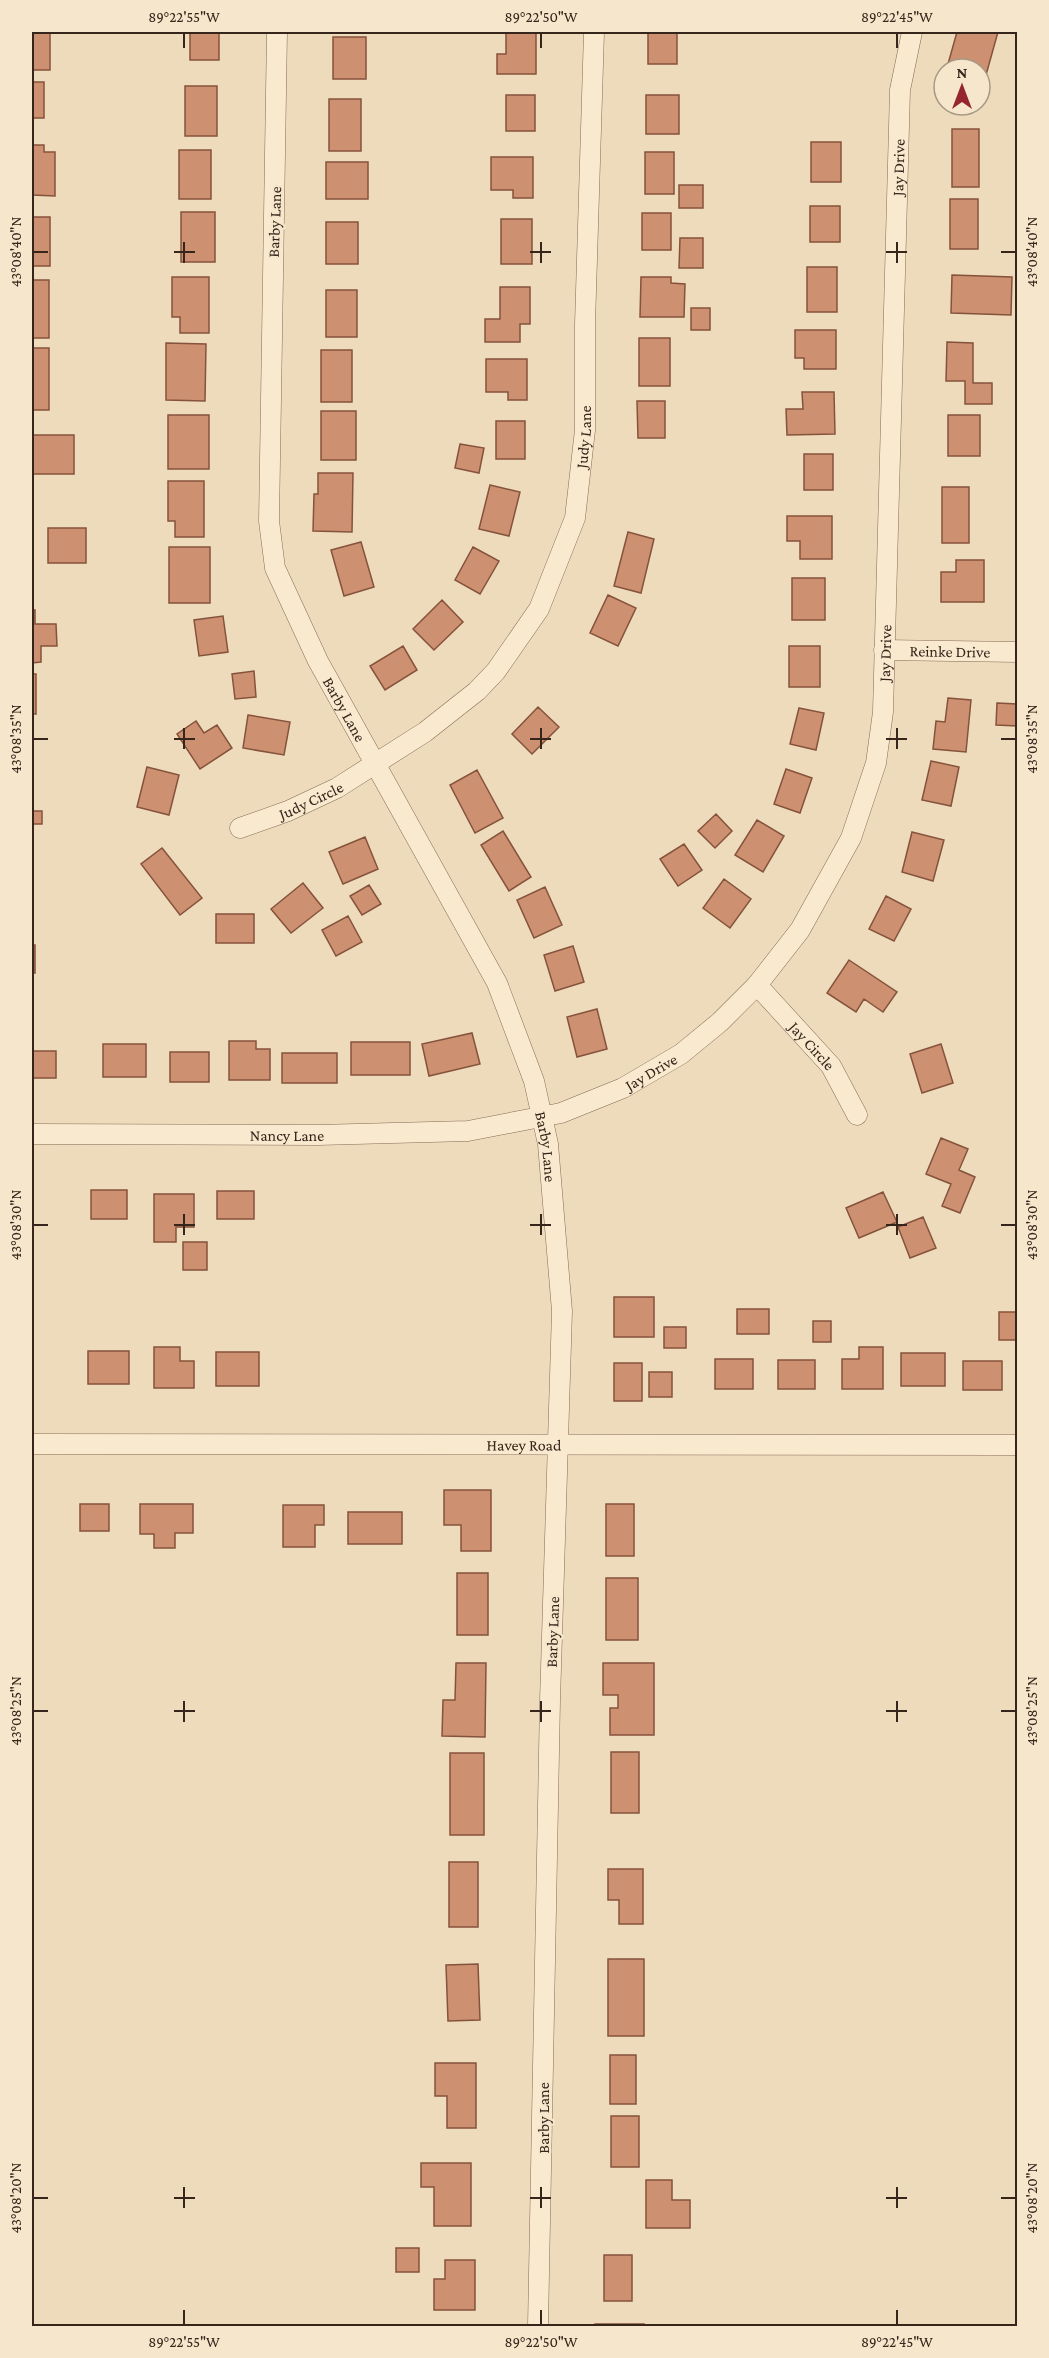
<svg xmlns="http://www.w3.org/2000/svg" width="1049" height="2358" viewBox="0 0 1049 2358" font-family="'Crimson Pro',serif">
  <rect width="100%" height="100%" fill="#eedbbc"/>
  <!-- building -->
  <path fill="#cd9071" stroke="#85533b" stroke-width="1.5" d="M32,32H50V70H32Z
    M190,32H219V60H190Z
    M648,32H677V64H648Z
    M957,32H998L986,75L980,73V69H965L948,64Z
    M506,33H536V74H497V54H506Z
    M333,37H366V79H333Z
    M32,82H44V118H32Z
    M185,86H217V136H185Z
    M506,95H535V131H506Z
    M646,95H679V134H646Z
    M329,99H361V151H329Z
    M952,129H979V187H952Z
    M811,142H841V182H811Z
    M32,145H44V152H55V196L32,195Z
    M179,150H211V199H179Z
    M645,152H674V194H645Z
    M491,157H533V198H513V190H491Z
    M326,162H368V199H326Z
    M679,185H703V208H679Z
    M950,199H978V249H950Z
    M810,206H840V242H810Z
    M181,212H215V262H181Z
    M642,213H671V250H642Z
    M32,217H50V266H32Z
    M501,219H532V264H501Z
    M326,222H358V264H326Z
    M680,238H703V268H679Z
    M807,267H837V312H807Z
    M952,275L1012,277L1011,315L951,313Z
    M172,277H209V333H180V317H172Z
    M641,277H671V283L685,284L684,317H640Z
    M32,280H49V338H32Z
    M500,287H530V324H520V342H485V319H500Z
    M326,290H357V337H326Z
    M691,308H710V330H691Z
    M795,330H836V369H804V358H795Z
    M639,338H670V386H639Z
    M947,342L973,343V383H992V404H965V381H946Z
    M166,343L206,344L205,401L166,400Z
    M32,348H49V410H32Z
    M321,350H352V402H321Z
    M486,359H527V400H508V392H486Z
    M802,392H834L835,434L787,435L786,409H803Z
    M637,401H665V438H638Z
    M321,411H356V460H321Z
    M168,415H209V469H168Z
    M948,415H980V456H948Z
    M496,421H525V459H496Z
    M32,435H74V474H32Z
    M460,444L484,448L479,473L455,468Z
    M804,454H833V490H804Z
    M318,473H353L352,532L313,531L314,494H318Z
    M168,481H204V537H175V521H168Z
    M490,485L520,492L509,536L479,529Z
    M942,487H969V543H942Z
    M787,516H832V559H800V541H787Z
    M48,528H86V563H48Z
    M628,532L654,539L641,593L614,586Z
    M361,542L374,587L344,596L331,550Z
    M169,547H210V603H169Z
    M473,547L499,561L480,594L455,580Z
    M956,560H984V602H941V572H956Z
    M792,578H825V620H792Z
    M608,595L636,608L618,646L590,633Z
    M442,600L463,622L434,650L413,629Z
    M32,610H35V624H56L57,646H41V662L32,663Z
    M223,616L228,652L199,656L194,620Z
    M403,646L417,670L385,690L370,666Z
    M789,646H820V687H789Z
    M254,671L256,697L235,699L232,674Z
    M32,674H36V714H32Z
    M948,698L971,700L966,752L933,749L936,721L945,722Z
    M997,703L1018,704V726L996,725Z
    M538,707L559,727L532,754L512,734Z
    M799,708L824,713L816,750L790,744Z
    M248,715L290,722L284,755L243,748Z
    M196,721L204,733L217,725L232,748L200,769L177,734Z
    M931,761L959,767L951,806L922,800Z
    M147,767L179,775L169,815L137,807Z
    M786,769L812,778L800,813L774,804Z
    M477,770L503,818L475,833L450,785Z
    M32,801L33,811H42V824H33V844Z
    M716,814L732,831L715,848L698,831Z
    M757,820L784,836L763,872L735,855Z
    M503,831L531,877L509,891L481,845Z
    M912,832L944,840L933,881L902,872Z
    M365,837L378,869L343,884L329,852Z
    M684,844L702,870L678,886L660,859Z
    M162,848L202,898L180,915L141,864Z
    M724,879L751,899L730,928L703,908Z
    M303,883L323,908L291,933L271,909Z
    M369,885L381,904L362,915L350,896Z
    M545,887L562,925L534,938L517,900Z
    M886,896L911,909L894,941L869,929Z
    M216,914H254V943H216Z
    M348,916L362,942L336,956L322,930Z
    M32,945H35V973H32Z
    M573,946L584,982L555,991L544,955Z
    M849,960L897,992L883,1012L864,999L856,1012L827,993Z
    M597,1009L607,1049L577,1057L567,1017Z
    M472,1033L480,1064L429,1076L422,1044Z
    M229,1041H256V1049H270V1080H229Z
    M351,1042H410V1075H351Z
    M103,1044H146V1077H103Z
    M941,1044L953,1083L922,1093L910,1054Z
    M32,1051H56V1078H32Z
    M170,1052H209V1082H170Z
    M282,1053H337V1083H282Z
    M941,1138L968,1149L959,1170L975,1177L960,1213L942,1206L951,1184L926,1174Z
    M91,1190H127V1219H91Z
    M217,1191H254V1219H217Z
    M883,1192L897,1222L859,1238L846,1208Z
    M154,1194H194V1227H176V1242H154Z
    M923,1217L936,1248L910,1258L898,1227Z
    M183,1242H207V1270H183Z
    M614,1297H654V1337H614Z
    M737,1309H769V1334H737Z
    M999,1312H1018V1340H999Z
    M813,1321H831V1342H813Z
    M664,1327H686V1348H664Z
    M154,1347H180V1361H194V1388H154Z
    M859,1347H883V1389H842V1359H859Z
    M88,1351H129V1384H88Z
    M216,1352H259V1386H216Z
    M901,1353H945V1386H901Z
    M715,1359H753V1389H715Z
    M778,1360H815V1389H778Z
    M963,1361H1002V1390H963Z
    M614,1363H642V1401H614Z
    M649,1372H672V1397H649Z
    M444,1490H491V1551H461V1525H444Z
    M80,1504H109V1531H80Z
    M140,1504H193V1533H175V1548H154V1534H140Z
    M606,1504H634V1556H606Z
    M283,1505H324V1525H315V1547H283Z
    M348,1512H402V1544H348Z
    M457,1573H488V1635H457Z
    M606,1578H638V1640H606Z
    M456,1663H486L485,1737L442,1736L443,1700H455Z
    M603,1663H654V1735H610V1708H618V1695H603Z
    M611,1752H639V1813H611Z
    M450,1753H484V1835H450Z
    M449,1862H478V1927H449Z
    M608,1869H643V1924H619V1900H608Z
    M608,1959H644V2036H608Z
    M478,1964L480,2020L448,2021L446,1965Z
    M610,2055H636V2104H610Z
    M435,2063H476V2128H447V2096H435Z
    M611,2116H639V2167H611Z
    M421,2163H471V2226H434V2187H421Z
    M646,2180H672V2200H690V2228H646Z
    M396,2248H419V2272H396Z
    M604,2255H632V2301H604Z
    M445,2260H475V2310H434V2279H445Z
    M595,2324H644V2326H595Z
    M445,2325H475V2326H445Z"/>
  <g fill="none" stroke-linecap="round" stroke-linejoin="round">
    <defs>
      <g id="minor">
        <path id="s1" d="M277,32L269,521L275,568L318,661L497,983L534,1081L548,1144L562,1311L550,1701L538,2326"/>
        <path id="s2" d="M884,650L1018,652"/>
        <path id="s3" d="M240,828L288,811L337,788L425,732L477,691L496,671L539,609L575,518L585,430V324L594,32"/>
        <path id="s4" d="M757,985L831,1066L857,1115"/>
        <path id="s5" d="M32,1134L318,1135L468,1131L561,1113L623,1088L681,1054L720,1022L757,985L800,930L851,838L876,763L883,712L900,90L912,32"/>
        <path id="s6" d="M32,1444L1018,1445"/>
      </g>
    </defs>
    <!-- minor casing -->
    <use href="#minor" stroke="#866b56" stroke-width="21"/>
    <!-- minor -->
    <use href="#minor" stroke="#f9e9cf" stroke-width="20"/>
  </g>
  <!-- ticks -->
  <path fill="none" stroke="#35251b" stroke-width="2" d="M184,33V48M541,33V48M897,33V48M184,242V263M541,242V263M897,242V263M33,252H48M174,252H195M530,252H551M886,252H907M1001,252H1016M184,728V749M541,728V749M897,728V749M33,739H48M174,739H195M530,739H551M886,739H907M1001,739H1016M184,1214V1235M541,1214V1235M897,1214V1235M33,1225H48M174,1225H195M530,1225H551M886,1225H907M1001,1225H1016M184,1701V1722M541,1701V1722M897,1701V1722M33,1711H48M174,1711H195M530,1711H551M886,1711H907M1001,1711H1016M184,2187V2208M541,2187V2208M897,2187V2208M33,2198H48M174,2198H195M530,2198H551M886,2198H907M1001,2198H1016M184,2310V2325M541,2310V2325M897,2310V2325"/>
  <g text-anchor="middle" stroke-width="4.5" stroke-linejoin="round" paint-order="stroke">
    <!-- street labels -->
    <g font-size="16" fill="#35251b" stroke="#f5e6cc">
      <text dy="6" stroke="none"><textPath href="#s5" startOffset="1618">Jay Drive</textPath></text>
      <text transform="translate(274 222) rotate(-88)" y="6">Barby Lane</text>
      <text dy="6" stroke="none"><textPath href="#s3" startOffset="558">Judy Lane</textPath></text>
      <text dy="6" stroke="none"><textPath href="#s2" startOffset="66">Reinke Drive</textPath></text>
      <text dy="6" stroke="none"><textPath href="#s5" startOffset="1132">Jay Drive</textPath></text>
      <text dy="6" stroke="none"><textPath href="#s1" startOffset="694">Barby Lane</textPath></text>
      <text dy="6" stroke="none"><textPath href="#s3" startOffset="76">Judy Circle</textPath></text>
      <text dy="6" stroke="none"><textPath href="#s4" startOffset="82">Jay Circle</textPath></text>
      <text dy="6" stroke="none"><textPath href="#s5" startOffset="630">Jay Drive</textPath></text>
      <text dy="6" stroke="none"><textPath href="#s5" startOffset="255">Nancy Lane</textPath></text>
      <text dy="6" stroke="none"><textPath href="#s1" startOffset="1179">Barby Lane</textPath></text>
      <text dy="6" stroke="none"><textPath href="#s6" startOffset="492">Havey Road</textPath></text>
      <text transform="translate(552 1632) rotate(-88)" y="6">Barby Lane</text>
      <text transform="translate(543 2118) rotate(-90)" y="6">Barby Lane</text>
    </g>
  </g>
  <!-- border -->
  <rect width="1049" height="2358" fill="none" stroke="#f5e6cc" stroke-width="66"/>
  <!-- north arrow -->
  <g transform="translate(962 87)"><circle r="28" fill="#f5e6cc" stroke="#a89985" stroke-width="1.5"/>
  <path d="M0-4.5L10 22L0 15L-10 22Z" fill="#95252f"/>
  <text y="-9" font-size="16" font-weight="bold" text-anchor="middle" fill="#35251b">N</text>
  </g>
  <rect x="33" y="33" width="983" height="2292" fill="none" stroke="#35251b" stroke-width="2"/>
  <g font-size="15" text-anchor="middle" fill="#35251b">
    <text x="184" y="22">89°22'55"W</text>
    <text x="541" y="22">89°22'50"W</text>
    <text x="897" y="22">89°22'45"W</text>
    <text transform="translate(16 252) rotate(-90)" y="5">43°08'40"N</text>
    <text transform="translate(1032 252) rotate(-90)" y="5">43°08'40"N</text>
    <text transform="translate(16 739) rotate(-90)" y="5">43°08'35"N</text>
    <text transform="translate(1032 739) rotate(-90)" y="5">43°08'35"N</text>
    <text transform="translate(16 1225) rotate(-90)" y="5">43°08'30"N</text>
    <text transform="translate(1032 1225) rotate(-90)" y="5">43°08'30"N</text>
    <text transform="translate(16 1711) rotate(-90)" y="5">43°08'25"N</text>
    <text transform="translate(1032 1711) rotate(-90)" y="5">43°08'25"N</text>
    <text transform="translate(16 2198) rotate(-90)" y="5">43°08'20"N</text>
    <text transform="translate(1032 2198) rotate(-90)" y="5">43°08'20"N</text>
    <text x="184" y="2347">89°22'55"W</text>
    <text x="541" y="2347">89°22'50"W</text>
    <text x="897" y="2347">89°22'45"W</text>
  </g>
</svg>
